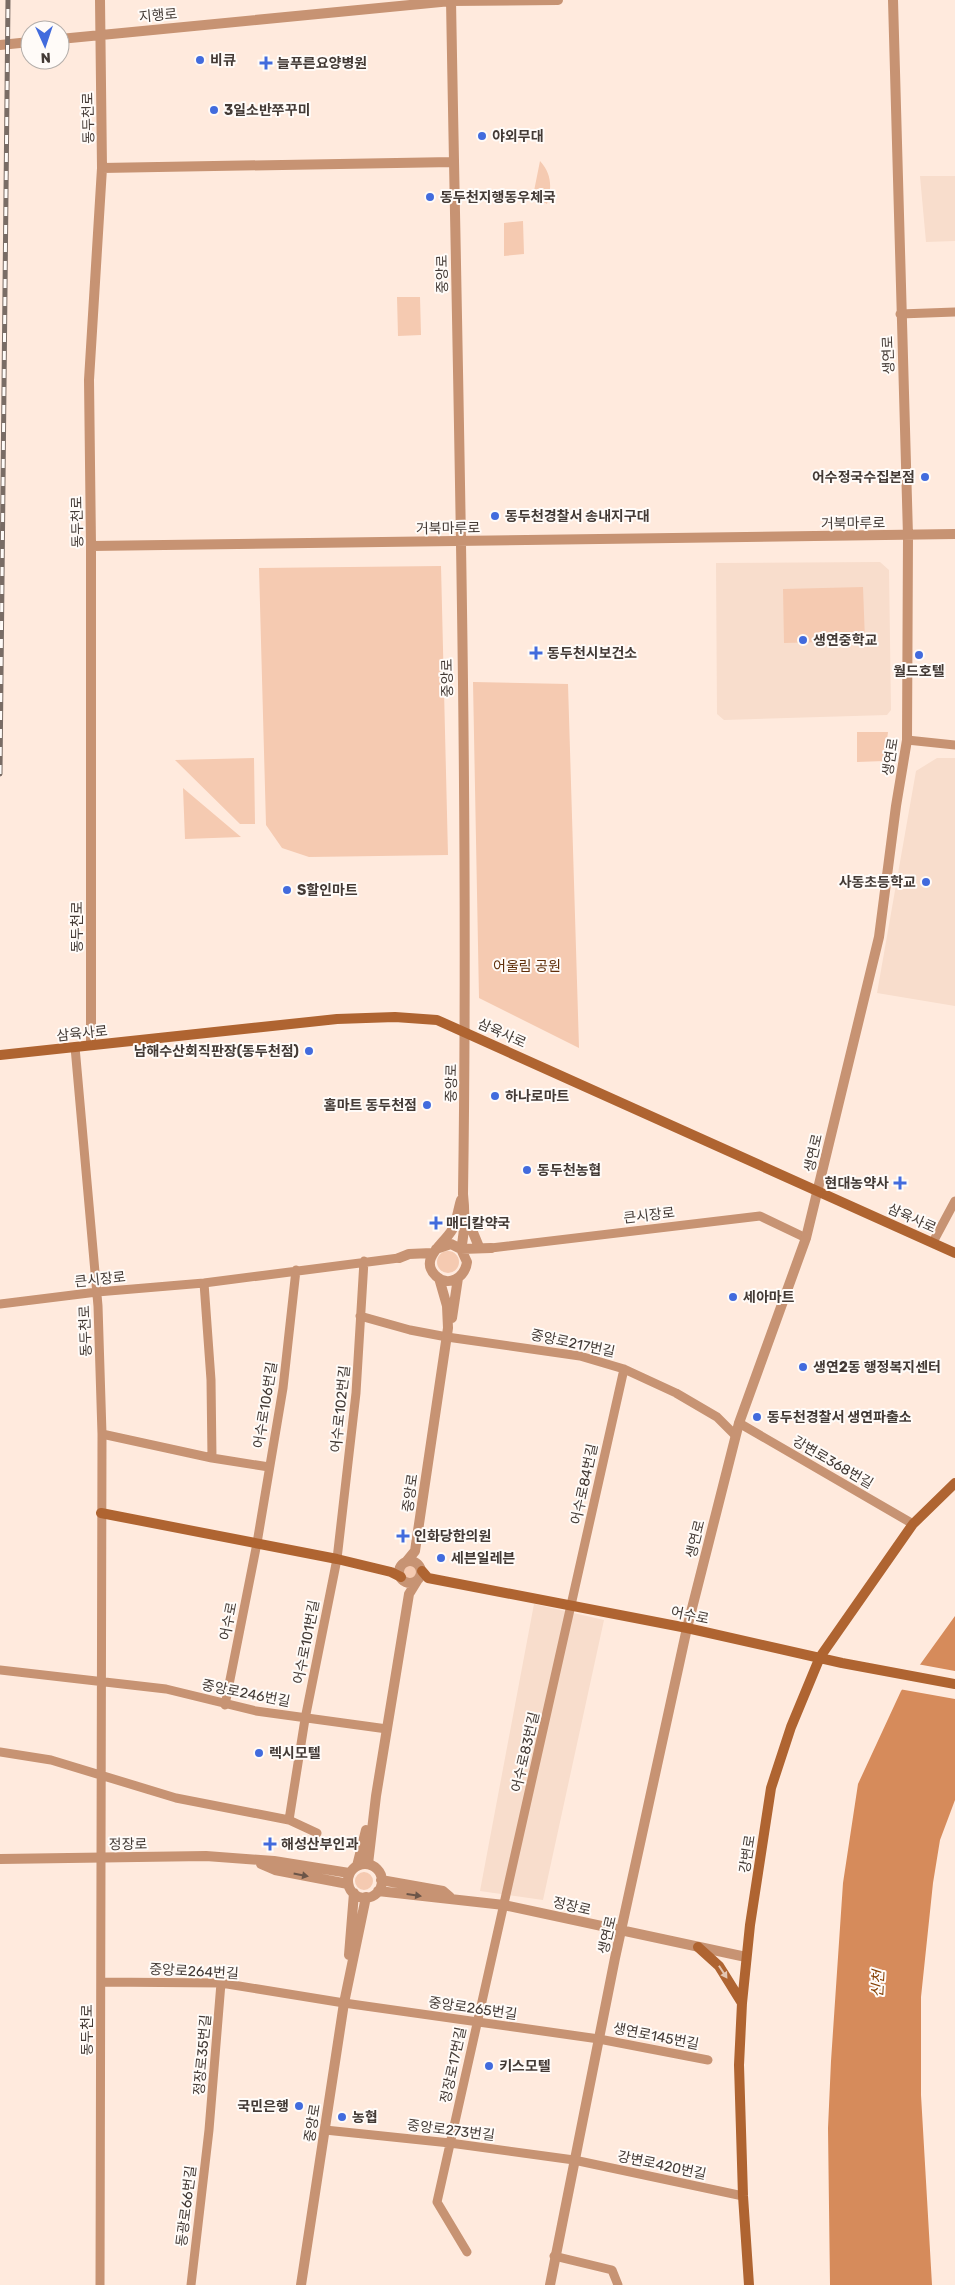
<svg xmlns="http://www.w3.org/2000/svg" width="955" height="2285" viewBox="0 0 955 2285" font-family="Rubik,'Noto Sans KR',sans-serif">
  <rect width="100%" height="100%" fill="#ffeadd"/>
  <!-- built -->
  <path fill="#f8ddcc" d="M920,176H955V241L926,242Z
    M880,562L889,570L891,710L887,715L724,720L717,714L716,563Z
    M937,758H955V1006L877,993L916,771Z
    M534,1604L604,1620L543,1900L480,1891Z"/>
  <!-- green -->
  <path fill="#f5cab1" d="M540,161C552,174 552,188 547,204L533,196Z
    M523,221L524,254L504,256V223Z
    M397,297H420L421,335L398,336Z
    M441,566L448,855L309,857L282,848L266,825L259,568Z
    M863,587L865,641L784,643L783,589Z
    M473,682L568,684L579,1048L479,998Z
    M857,732H888L884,761L857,762Z
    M254,758L255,824H240L175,760Z
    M183,788L241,837L185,839Z
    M437 1262a11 11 0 1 1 22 0a11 11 0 1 1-22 0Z
    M401 1572a9 9 0 1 1 18 0a9 9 0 1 1-18 0Z
    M355 1881a9 9 0 1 1 18 0a9 9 0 1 1-18 0Z"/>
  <!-- water -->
  <path fill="#d68b5b" d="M955,1616V1800L940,1840L933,1883L921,1997V2095L932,2285H830L828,2128L831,2061L843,1883L858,1784L901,1691Z"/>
  <!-- pier -->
  <path fill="#ffeadd" d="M917,1664L955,1671V1699L899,1689Z"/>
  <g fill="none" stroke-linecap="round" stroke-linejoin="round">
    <!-- minor -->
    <path stroke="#c79373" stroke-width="9" d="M900,314L955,312
      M907,740L955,745
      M75,1047L98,1306L102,1434L100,2285
      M933,1242L955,1201
      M491,1248L760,1216L806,1238
      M204,1283L211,1380L212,1458
      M0,1304L97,1292L204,1283L399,1258
      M360,1316L410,1330L447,1337L580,1356L624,1369L676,1393L717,1417L735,1435
      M739,1423L913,1524
      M102,1434L212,1458L269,1467
      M0,1670L166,1689L256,1711L387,1729
      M225,1705L257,1543L283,1388L296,1270
      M0,1752L51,1760L176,1798L289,1820L317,1833
      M289,1820L305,1719L337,1559L356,1393L364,1261
      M101,1982L221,1983L344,2003L599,2039L708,2060
      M325,2130L450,2143L574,2160L743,2196
      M467,2252L437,2202L624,1369
      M554,2256L612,2270L618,2285
      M191,2285L209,2130L221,1983"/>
    <!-- tertiary -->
    <path stroke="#c79373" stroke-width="10" d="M451,0C458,398 469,796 463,1194C465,1212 465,1231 461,1249
      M60,39L451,1L558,0
      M0,45L30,42
      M102,168L453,162
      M91,546L955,534
      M91,1045V546L89,380L102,168L100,0
      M464,1224L472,1230L479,1247
      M436,1249L451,1244L461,1249L467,1262C465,1277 449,1288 436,1276C418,1259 444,1244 452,1230C457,1222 458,1209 461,1200
      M461,1249L491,1248
      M399,1258L409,1254L432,1253
      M452,1318L458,1278
      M399 1572a11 11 0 1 1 22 0a11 11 0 1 1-22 0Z
      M406,1562L415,1551L448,1328L447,1306L439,1278
      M0,1859L206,1856L274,1861L349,1873
      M261,1864L275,1870L348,1884
      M368,1864L376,1796L409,1594L417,1581
      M348 1881a17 17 0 1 1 34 0a17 17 0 1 1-34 0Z
      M357,1866L366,1830
      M381,1880L443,1891L450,1897
      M378,1891L504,1905L746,1957
      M349,1955L354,1893
      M301,2285L344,2003L366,1897
      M550,2285L615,1958L687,1628L739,1423L806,1238L879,937L896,806L907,740L908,536L893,0"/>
    <!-- secondary -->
    <path stroke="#af6431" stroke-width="10" d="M0,1055L337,1019L395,1017L437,1020L955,1253
      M101,1513L337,1559L391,1572L401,1577
      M422,1571L428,1578L687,1628L842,1663L955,1684
      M698,1947L719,1966L742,2003
      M749,2285L743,2196L739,2065L742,2003L750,1925L771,1788L791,1727L820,1657L913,1524L955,1483"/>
    <defs>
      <path id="rail" d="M0,774L8,0"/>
    </defs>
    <!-- rail casing -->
    <use href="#rail" stroke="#796c65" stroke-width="5"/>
    <!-- rail -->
    <use href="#rail" stroke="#fffbf8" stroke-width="3" stroke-dasharray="9" stroke-linecap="butt"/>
  </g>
  <!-- one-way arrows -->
  <defs><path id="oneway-solid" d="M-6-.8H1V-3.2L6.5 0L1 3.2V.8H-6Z" transform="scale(1.25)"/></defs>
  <g fill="#6b5548">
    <use href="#oneway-solid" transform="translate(301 1875) rotate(11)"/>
    <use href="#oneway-solid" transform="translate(414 1895) rotate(8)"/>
  </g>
  <use fill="#e3c6b2" href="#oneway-solid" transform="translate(723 1972) rotate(57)"/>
  <!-- markers -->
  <g fill="#426bdd" stroke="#fffbf8" stroke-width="2">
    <circle cx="200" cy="60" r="5"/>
    <path d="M263.5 55.5h5v5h5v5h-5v5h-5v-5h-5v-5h5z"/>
    <circle cx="214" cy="110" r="5"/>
    <circle cx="482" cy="136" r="5"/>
    <circle cx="430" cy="197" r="5"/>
    <circle cx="925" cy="477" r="5"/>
    <circle cx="495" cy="516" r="5"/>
    <circle cx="803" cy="640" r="5"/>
    <path d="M533.5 645.5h5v5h5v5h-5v5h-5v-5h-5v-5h5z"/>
    <circle cx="919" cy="655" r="5"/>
    <circle cx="926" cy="882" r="5"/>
    <circle cx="287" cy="890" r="5"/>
    <circle cx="309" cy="1051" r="5"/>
    <circle cx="495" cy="1096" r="5"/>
    <circle cx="427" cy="1105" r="5"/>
    <circle cx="527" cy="1170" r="5"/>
    <path d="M897.5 1175.5h5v5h5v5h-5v5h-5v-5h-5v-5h5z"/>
    <path d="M433.5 1215.5h5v5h5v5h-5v5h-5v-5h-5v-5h5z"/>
    <circle cx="733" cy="1297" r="5"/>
    <circle cx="803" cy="1367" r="5"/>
    <circle cx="757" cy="1417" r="5"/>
    <path d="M400.5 1528.5h5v5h5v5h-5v5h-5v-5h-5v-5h5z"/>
    <circle cx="441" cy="1558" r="5"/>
    <circle cx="259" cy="1753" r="5"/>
    <path d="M267.5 1836.5h5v5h5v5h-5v5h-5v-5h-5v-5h5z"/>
    <circle cx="489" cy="2066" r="5"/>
    <circle cx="299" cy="2106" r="5"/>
    <circle cx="342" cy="2117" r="5"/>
  </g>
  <g text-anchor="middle" stroke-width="4" stroke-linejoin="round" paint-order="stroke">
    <!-- street labels -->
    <g font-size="14" fill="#433a35" stroke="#fffbf8">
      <text transform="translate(158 15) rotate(-5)" y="5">지행로</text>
      <text transform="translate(88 118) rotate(-91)" y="5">동두천로</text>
      <text transform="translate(442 274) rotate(-91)" y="5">중앙로</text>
      <text transform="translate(888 355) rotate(-92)" y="5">생연로</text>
      <text transform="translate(77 522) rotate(-91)" y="5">동두천로</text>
      <text transform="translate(853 523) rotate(-1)" y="5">거북마루로</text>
      <text transform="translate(448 528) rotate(-1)" y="5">거북마루로</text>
      <text transform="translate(447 678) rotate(-91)" y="5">중앙로</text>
      <text transform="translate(890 757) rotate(-81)" y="5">생연로</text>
      <text transform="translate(77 927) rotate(-90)" y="5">동두천로</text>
      <text transform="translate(82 1033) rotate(-6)" y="5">삼육사로</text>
      <text transform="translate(502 1033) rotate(24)" y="5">삼육사로</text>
      <text transform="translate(451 1083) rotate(-89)" y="5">중앙로</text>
      <text transform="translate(813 1153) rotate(-77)" y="5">생연로</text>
      <text transform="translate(649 1215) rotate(-7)" y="5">큰시장로</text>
      <text transform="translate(912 1218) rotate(24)" y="5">삼육사로</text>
      <text transform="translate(100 1279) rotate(-6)" y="5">큰시장로</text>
      <text transform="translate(85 1331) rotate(-92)" y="5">동두천로</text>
      <text transform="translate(573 1343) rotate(12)" y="5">중앙로217번길</text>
      <text transform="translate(265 1405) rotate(-81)" y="5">어수로106번길</text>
      <text transform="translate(340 1409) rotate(-84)" y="5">어수로102번길</text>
      <text transform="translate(833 1462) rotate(30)" y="5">강변로368번길</text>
      <text transform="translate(584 1484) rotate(-78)" y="5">어수로84번길</text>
      <text transform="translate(410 1493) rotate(-82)" y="5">중앙로</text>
      <text transform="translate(695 1539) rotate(-76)" y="5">생연로</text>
      <text transform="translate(690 1615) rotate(12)" y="5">어수로</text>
      <text transform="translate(228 1621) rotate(-79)" y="5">어수로</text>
      <text transform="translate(306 1642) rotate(-79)" y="5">어수로101번길</text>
      <text transform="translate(246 1693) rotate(11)" y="5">중앙로246번길</text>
      <text transform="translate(525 1752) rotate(-77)" y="5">어수로83번길</text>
      <text transform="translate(128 1844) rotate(-1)" y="5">정장로</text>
      <text transform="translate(747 1854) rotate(-81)" y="5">강변로</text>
      <text transform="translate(572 1906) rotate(13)" y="5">정장로</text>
      <text transform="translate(607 1935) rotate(-77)" y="5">생연로</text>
      <text transform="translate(194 1971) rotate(3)" y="5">중앙로264번길</text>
      <text transform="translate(473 2008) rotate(8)" y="5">중앙로265번길</text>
      <text transform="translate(87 2030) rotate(-90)" y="5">동두천로</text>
      <text transform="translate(656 2036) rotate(11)" y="5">생연로145번길</text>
      <text transform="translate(202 2055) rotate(-85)" y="5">정장로35번길</text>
      <text transform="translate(453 2065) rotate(-78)" y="5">정장로17번길</text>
      <text transform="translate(312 2123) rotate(-81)" y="5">중앙로</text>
      <text transform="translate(451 2130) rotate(7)" y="5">중앙로273번길</text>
      <text transform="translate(662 2165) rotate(12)" y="5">강변로420번길</text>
      <text transform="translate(186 2206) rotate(-83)" y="5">동광로66번길</text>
    </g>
    <!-- poi labels -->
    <g font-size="14" font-weight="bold" fill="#433a35" stroke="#fffbf8" text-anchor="start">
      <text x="210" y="65">비큐</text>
      <text x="277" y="68">늘푸른요양병원</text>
      <text x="224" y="115">3일소반쭈꾸미</text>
      <text x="492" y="141">야외무대</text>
      <text x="440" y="202">동두천지행동우체국</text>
      <text x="915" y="482" text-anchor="end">어수정국수집본점</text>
      <text x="505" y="521">동두천경찰서 송내지구대</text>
      <text x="813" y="645">생연중학교</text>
      <text x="547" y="658">동두천시보건소</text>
      <text x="919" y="676" text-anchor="middle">월드호텔</text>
      <text x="916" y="887" text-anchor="end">사동초등학교</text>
      <text x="297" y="895">S할인마트</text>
      <text x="299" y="1056" text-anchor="end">남해수산회직판장(동두천점)</text>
      <text x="505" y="1101">하나로마트</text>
      <text x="417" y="1110" text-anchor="end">홈마트 동두천점</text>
      <text x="537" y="1175">동두천농협</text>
      <text x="889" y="1188" text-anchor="end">현대농약사</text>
      <text x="446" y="1228">매디칼약국</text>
      <text x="743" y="1302">세아마트</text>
      <text x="813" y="1372">생연2동 행정복지센터</text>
      <text x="767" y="1422">동두천경찰서 생연파출소</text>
      <text x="414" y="1541">인화당한의원</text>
      <text x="451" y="1563">세븐일레븐</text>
      <text x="269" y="1758">렉시모텔</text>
      <text x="281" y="1849">해성산부인과</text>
      <text x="499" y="2071">키스모텔</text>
      <text x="289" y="2111" text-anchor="end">국민은행</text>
      <text x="352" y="2122">농협</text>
    </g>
    <!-- park labels -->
    <g font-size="14" fill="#61300b" stroke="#fffbf8">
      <text x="527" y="971">어울림 공원</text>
    </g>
    <!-- water labels -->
    <g font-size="15" font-style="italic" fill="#854003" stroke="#fffbf8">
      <text transform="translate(878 1984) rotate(-87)" y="5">신천</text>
    </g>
  </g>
  <!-- north arrow -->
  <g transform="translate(45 45) rotate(177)"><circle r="24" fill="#fffbf8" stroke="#b4aeaa"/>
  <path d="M0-4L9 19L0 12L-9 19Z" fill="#426bdd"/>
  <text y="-8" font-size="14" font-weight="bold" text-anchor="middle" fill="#433a35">N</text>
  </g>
</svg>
